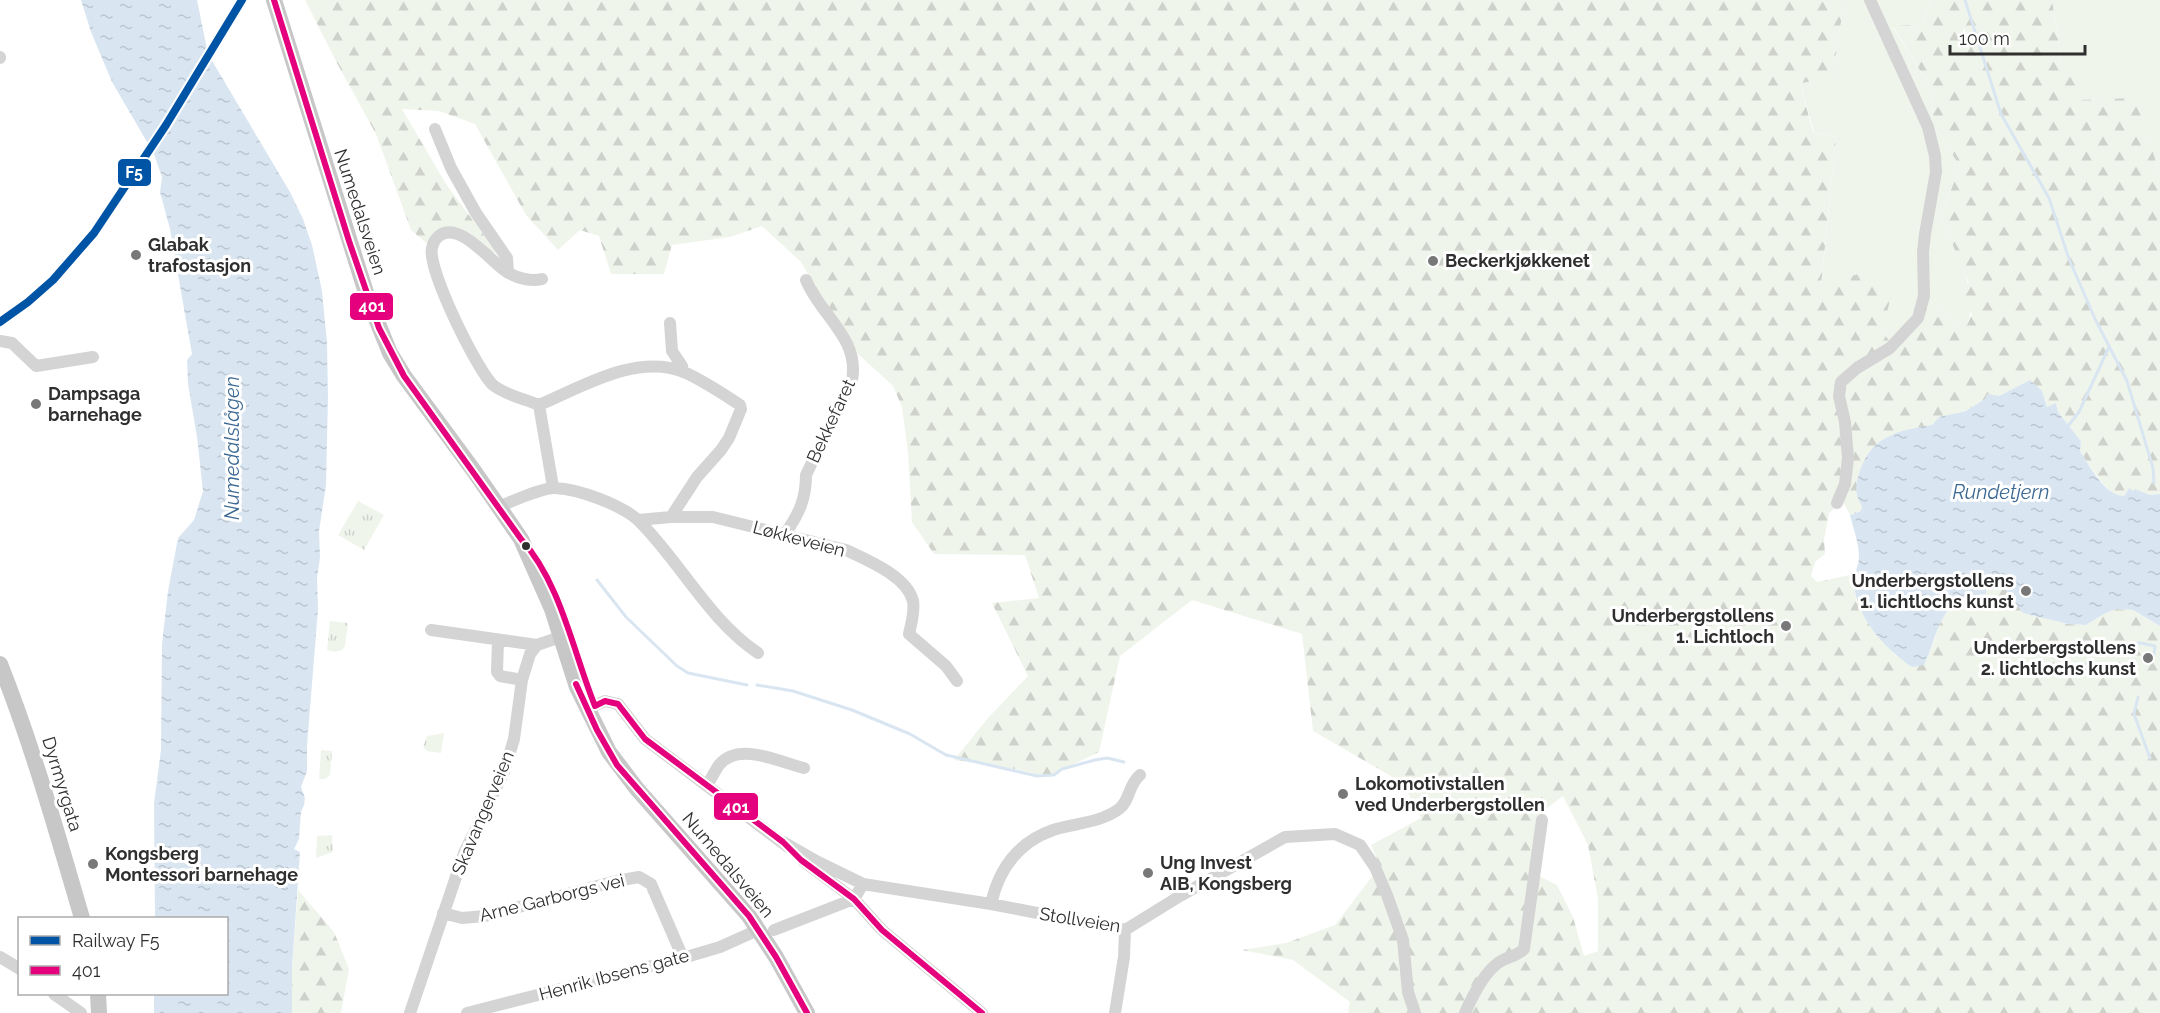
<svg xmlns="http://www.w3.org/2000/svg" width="2160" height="1013" viewBox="0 0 2160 1013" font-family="Raleway,sans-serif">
  <defs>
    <pattern id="forest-firs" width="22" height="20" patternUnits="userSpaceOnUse" patternTransform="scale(1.5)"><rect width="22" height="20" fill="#f0f5ec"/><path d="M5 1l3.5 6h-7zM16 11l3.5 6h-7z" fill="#ced2cb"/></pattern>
    <pattern id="park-tufts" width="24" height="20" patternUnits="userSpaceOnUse" patternTransform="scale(1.5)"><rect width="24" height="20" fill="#f0f5ec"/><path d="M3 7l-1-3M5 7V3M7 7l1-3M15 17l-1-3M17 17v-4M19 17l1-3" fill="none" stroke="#ced2cb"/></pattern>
    <pattern id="water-ripples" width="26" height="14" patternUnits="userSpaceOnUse" patternTransform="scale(1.5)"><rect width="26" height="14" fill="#d9e6f2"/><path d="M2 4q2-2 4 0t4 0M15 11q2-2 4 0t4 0" fill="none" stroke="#bbc6d0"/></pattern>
  </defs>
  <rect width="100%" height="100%" fill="#fff"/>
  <!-- green -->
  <path fill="#f0f5ec" d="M1838,0H1930L1923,24L1893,27L1933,92L1932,124L1960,166L1941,217C1953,247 1981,293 1967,325L1949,320L1935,299L1893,346L1882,331L1821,286L1836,137L1814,132L1800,83L1832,78L1843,9Z
    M2052,0H2160V174L2135,99L2078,100L2062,66Z"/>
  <!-- forest -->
  <path fill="url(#forest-firs)" fill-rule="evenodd" d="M305,0H1838L1843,9L1832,79L1800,83L1813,132L1836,137L1821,285L1865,272L1891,297L1882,331L1893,346L1935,299L1949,320L1967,325L1972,314L1959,295L1969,283L1941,217L1960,166L1932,124L1933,92L1893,26L1923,24L1930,0H2052L2062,66L2085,82L2078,100L2135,98L2160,174V494L2150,495L2135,490C2132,492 2126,496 2122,496C2108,497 2087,462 2080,451L2081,441L2058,412L2056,404L2047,407L2030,381L1999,396L1986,399L1966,411L1939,417L1862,506L1861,511L1850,515L1843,502L1829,513L1824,540L1825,554L1815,562L1811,576L1817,582L1854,574L1853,583L1857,602L1874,631L1896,656L1924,665C1944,627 1933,602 1985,594L1986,587L1998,580L2024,613L2068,624L2086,625L2104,614L2116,609L2133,610L2160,626V1013H1348L1350,1002L1293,960L1242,950L1286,943L1335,925L1380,866L1371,845L1421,818L1403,783L1313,731L1302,634L1192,600L1120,656L1099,752L1047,777L1016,769L954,760L988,718L1028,676L992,603L1039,598L1025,555L934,554L912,522L908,453L902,407L893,386L857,353L828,309L801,262L762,226L730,237L672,245L664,274H611L599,236L580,230L558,250L526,215L475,124L439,111L402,109L446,184L497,253L477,250L450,235L426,243L411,230L376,134L338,65ZM1563,796L1588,845L1598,899V951L1584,956L1573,917L1557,885L1537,875L1535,857L1547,808Z
    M298,890L334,932L349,969L341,1013H292V968Z"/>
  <!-- park -->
  <path fill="url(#park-tufts)" d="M358,501L384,515L364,550L338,535Z
    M330,621L348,623L345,646L342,650L335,652L327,650Z
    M444,733L441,753L427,751L423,747L427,736Z
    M321,750L332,751L330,775L325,779H319Z
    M332,835L333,852L316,858L317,836Z"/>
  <!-- water -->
  <path fill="url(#water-ripples)" d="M81,0H197L208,54L290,192L303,219L312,245L322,291L327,343L328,396L326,485L319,531L320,558L317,577L318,609L307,746V771L301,787L305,798L304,805L301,812L299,839L294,849L300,852L292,968V1013H154V994H226V918H155L154,803L161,750L162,644L168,591L178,538L194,520L203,491L197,437L188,384L187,360L192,354L170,229L160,192L162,177L154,154L112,82L91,32Z
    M2030,380L2042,391L2047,407L2056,403L2058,412L2081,441L2080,451C2090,466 2104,495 2124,496L2129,488L2133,491L2135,489L2150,495L2160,494V626L2133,610L2116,609L2104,614L2086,625L2068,624L2023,613L1998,580L1986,587V594C1979,595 1972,595 1966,597C1938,607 1936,642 1924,665L1912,667C1885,649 1856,617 1854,584C1853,574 1859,567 1859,557C1859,543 1853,528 1850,515L1861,511L1862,506C1855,496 1855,486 1859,474C1870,436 1897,431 1932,425L1939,417L1966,411L1985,399L1987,394L1999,396Z"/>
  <!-- pier -->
  <path fill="#fff" d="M209,46L213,56L151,154L146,146Z"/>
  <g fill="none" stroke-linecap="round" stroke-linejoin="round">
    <!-- stream -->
    <path stroke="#d9e6f2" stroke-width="3" d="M1965,0L2001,114L2049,198L2069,259L2096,321L2127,381L2153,468L2154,483
      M2068,426L2079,412L2109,347
      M597,580L626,617L677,666L688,673L747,685
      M2115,653L2114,649L2117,645L2141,643L2155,646L2154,654
      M757,685L793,691L852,710L910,734L946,755L1037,776L1054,775L1062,769L1095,760L1107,758L1124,762
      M2138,697L2134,714L2150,758"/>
    <!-- minor -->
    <path stroke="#d4d4d4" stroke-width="12" d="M0,58V57
      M435,129L451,168L476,213L507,258L508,273
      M670,323L672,351L682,366L683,372
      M0,341L12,343L36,366L93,357
      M539,405C525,399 505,395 493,385C477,370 427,269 432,248C433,243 435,239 439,236C459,220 491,262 507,272C517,278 531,282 542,279
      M553,487L539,405C582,387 636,353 684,372C704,381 722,393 740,405L741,409L729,438L721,450L697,477L671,517
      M1837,503L1845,484L1848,458L1845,422L1839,396L1841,382L1857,368L1890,348L1918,318L1924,296L1923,252L1925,234L1936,172L1935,156L1928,127L1870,0
      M500,507C509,502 545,487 555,488C579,489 622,505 639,521C681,563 708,619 758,653
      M638,520L671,517H713L846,550C867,560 907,576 913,601C915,611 911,625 909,634L946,666L957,681
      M785,534C799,514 806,499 806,475L852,380C860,338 820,315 806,280
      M431,630L537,645
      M498,640L497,672L500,676L522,680
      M587,709L605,701L618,704L645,739L788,847
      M707,785C711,779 715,771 719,765C739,741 779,762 804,768
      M783,842L816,861L863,884L991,904L1125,930L1180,896L1285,837L1335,834L1360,845L1375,867L1387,895L1403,940L1408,992L1415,1013
      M803,861L854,899L882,930L982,1013
      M991,904C999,868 1019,842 1053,830C1075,823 1100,823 1119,809C1130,801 1128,785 1140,775
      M443,913L462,918L485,916L616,881L639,877L651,884L683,958
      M774,930L854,899L863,884
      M0,957L20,969
      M54,994L81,1013
      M410,1013L464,853L504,772L514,739L522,680L530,654L537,645L569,634
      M467,1013L683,958L720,947L758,930
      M1115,1013L1124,957L1125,930
      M1465,1013C1472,997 1483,974 1498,963C1506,957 1516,957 1524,949L1542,820"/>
    <!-- major -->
    <path stroke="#c7c7c7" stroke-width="16" d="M274,0L368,299L390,353L404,376L474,471L521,539L552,609L577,687L609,752L637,789L749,916L776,957L807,1013
      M0,664C33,747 57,833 82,918
      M98,994L99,1013"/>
    <defs>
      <path id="bus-1" d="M274,0L349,241L379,328L404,376L521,539C561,583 573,652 595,706L605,701L618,704L645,739L783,842L801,860L854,899L882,930L982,1013
        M576,684L597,730L617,765L749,916L776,957L807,1013"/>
    </defs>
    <!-- bus-1 casing -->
    <use href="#bus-1" stroke="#fff" stroke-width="10"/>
    <!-- bus-1 -->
    <use href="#bus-1" stroke="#e5007d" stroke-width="6"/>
    <defs>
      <path id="rail-1" d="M0,322L28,302L53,280L94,233L166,125L242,0"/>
    </defs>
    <!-- rail-1 casing -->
    <use href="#rail-1" stroke="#fff" stroke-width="12"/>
    <!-- rail-1 -->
    <use href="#rail-1" stroke="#0054a6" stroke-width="8"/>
  </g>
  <!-- markers -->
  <g fill="#787878" stroke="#fff" stroke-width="2">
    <circle cx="136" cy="255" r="6"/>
    <circle cx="1433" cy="261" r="6"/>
    <circle cx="36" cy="404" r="6"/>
    <circle cx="2026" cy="591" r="6"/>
    <circle cx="1786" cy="626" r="6"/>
    <circle cx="2148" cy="658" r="6"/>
    <circle cx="1343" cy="794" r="6"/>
    <circle cx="93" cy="864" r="6"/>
    <circle cx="1148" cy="873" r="6"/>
  </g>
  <circle fill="#2f2f2f" stroke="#fff" stroke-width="2" cx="526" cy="546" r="5"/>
  <g text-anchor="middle" stroke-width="6" stroke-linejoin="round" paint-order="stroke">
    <!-- street labels -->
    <g font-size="18" fill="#2f2f2f" stroke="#fff">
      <text transform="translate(360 212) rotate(72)" y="6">Numedalsveien</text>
      <text transform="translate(831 421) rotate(-65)" y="6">Bekkefaret</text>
      <text transform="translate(799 539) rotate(15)" y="6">Løkkeveien</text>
      <text transform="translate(62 784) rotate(73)" y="6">Dyrmyrgata</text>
      <text transform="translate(483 813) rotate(-67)" y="6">Skavangerveien</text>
      <text transform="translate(728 865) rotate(50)" y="6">Numedalsveien</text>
      <text transform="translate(552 898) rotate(-14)" y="6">Arne Garborgs vei</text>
      <text transform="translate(1080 920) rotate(9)" y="6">Stollveien</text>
      <text transform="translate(614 975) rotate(-15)" y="6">Henrik Ibsens gate</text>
    </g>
    <!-- poi labels -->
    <g font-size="18" font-weight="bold" fill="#2f2f2f" stroke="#fff" text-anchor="start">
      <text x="148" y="251">Glabak<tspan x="148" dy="21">trafostasjon</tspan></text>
      <text x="1445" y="267">Beckerkjøkkenet</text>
      <text x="48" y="400">Dampsaga<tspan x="48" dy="21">barnehage</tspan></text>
      <text x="2014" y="587" text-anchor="end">Underbergstollens<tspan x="2014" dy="21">1. lichtlochs kunst</tspan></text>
      <text x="1774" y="622" text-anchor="end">Underbergstollens<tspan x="1774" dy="21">1. Lichtloch</tspan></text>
      <text x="2136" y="654" text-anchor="end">Underbergstollens<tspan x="2136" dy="21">2. lichtlochs kunst</tspan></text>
      <text x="1355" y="790">Lokomotivstallen<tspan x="1355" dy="21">ved Underbergstollen</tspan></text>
      <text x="105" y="860">Kongsberg<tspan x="105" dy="21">Montessori barnehage</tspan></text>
      <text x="1160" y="869">Ung Invest<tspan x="1160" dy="21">AIB, Kongsberg</tspan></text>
    </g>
    <!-- water labels -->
    <g font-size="20" font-style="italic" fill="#3c6993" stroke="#fff">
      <text transform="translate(232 448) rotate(-90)" y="7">Numedalslågen</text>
      <text x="2001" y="499">Rundetjern</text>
    </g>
  </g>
  <g stroke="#fff" stroke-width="2">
    <rect x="117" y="158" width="35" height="29" rx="6" fill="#0054a6"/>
    <rect x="349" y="292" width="45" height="29" rx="6" fill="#e5007d"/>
    <rect x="713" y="792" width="46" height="29" rx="6" fill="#e5007d"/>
  </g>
  <g font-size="16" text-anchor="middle" font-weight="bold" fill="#fff">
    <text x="134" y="178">F5</text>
    <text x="372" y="312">401</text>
    <text x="736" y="813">401</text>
  </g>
  <!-- legend -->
  <rect x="18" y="917" width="210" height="78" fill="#ffffff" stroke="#acacac" stroke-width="1.5"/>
  <rect x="30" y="936" width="30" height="9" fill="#0054a6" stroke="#acacac" stroke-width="1.5"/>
  <text x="72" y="947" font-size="18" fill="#2f2f2f">Railway F5</text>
  <rect x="30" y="966" width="30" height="9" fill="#e5007d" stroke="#acacac" stroke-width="1.5"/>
  <text x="72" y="977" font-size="18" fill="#2f2f2f">401</text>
  <!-- scale -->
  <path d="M1950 45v9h135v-9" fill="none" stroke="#2f2f2f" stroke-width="3"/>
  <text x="1959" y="45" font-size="18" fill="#2f2f2f" stroke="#ffffff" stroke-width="4.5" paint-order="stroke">100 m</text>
</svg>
